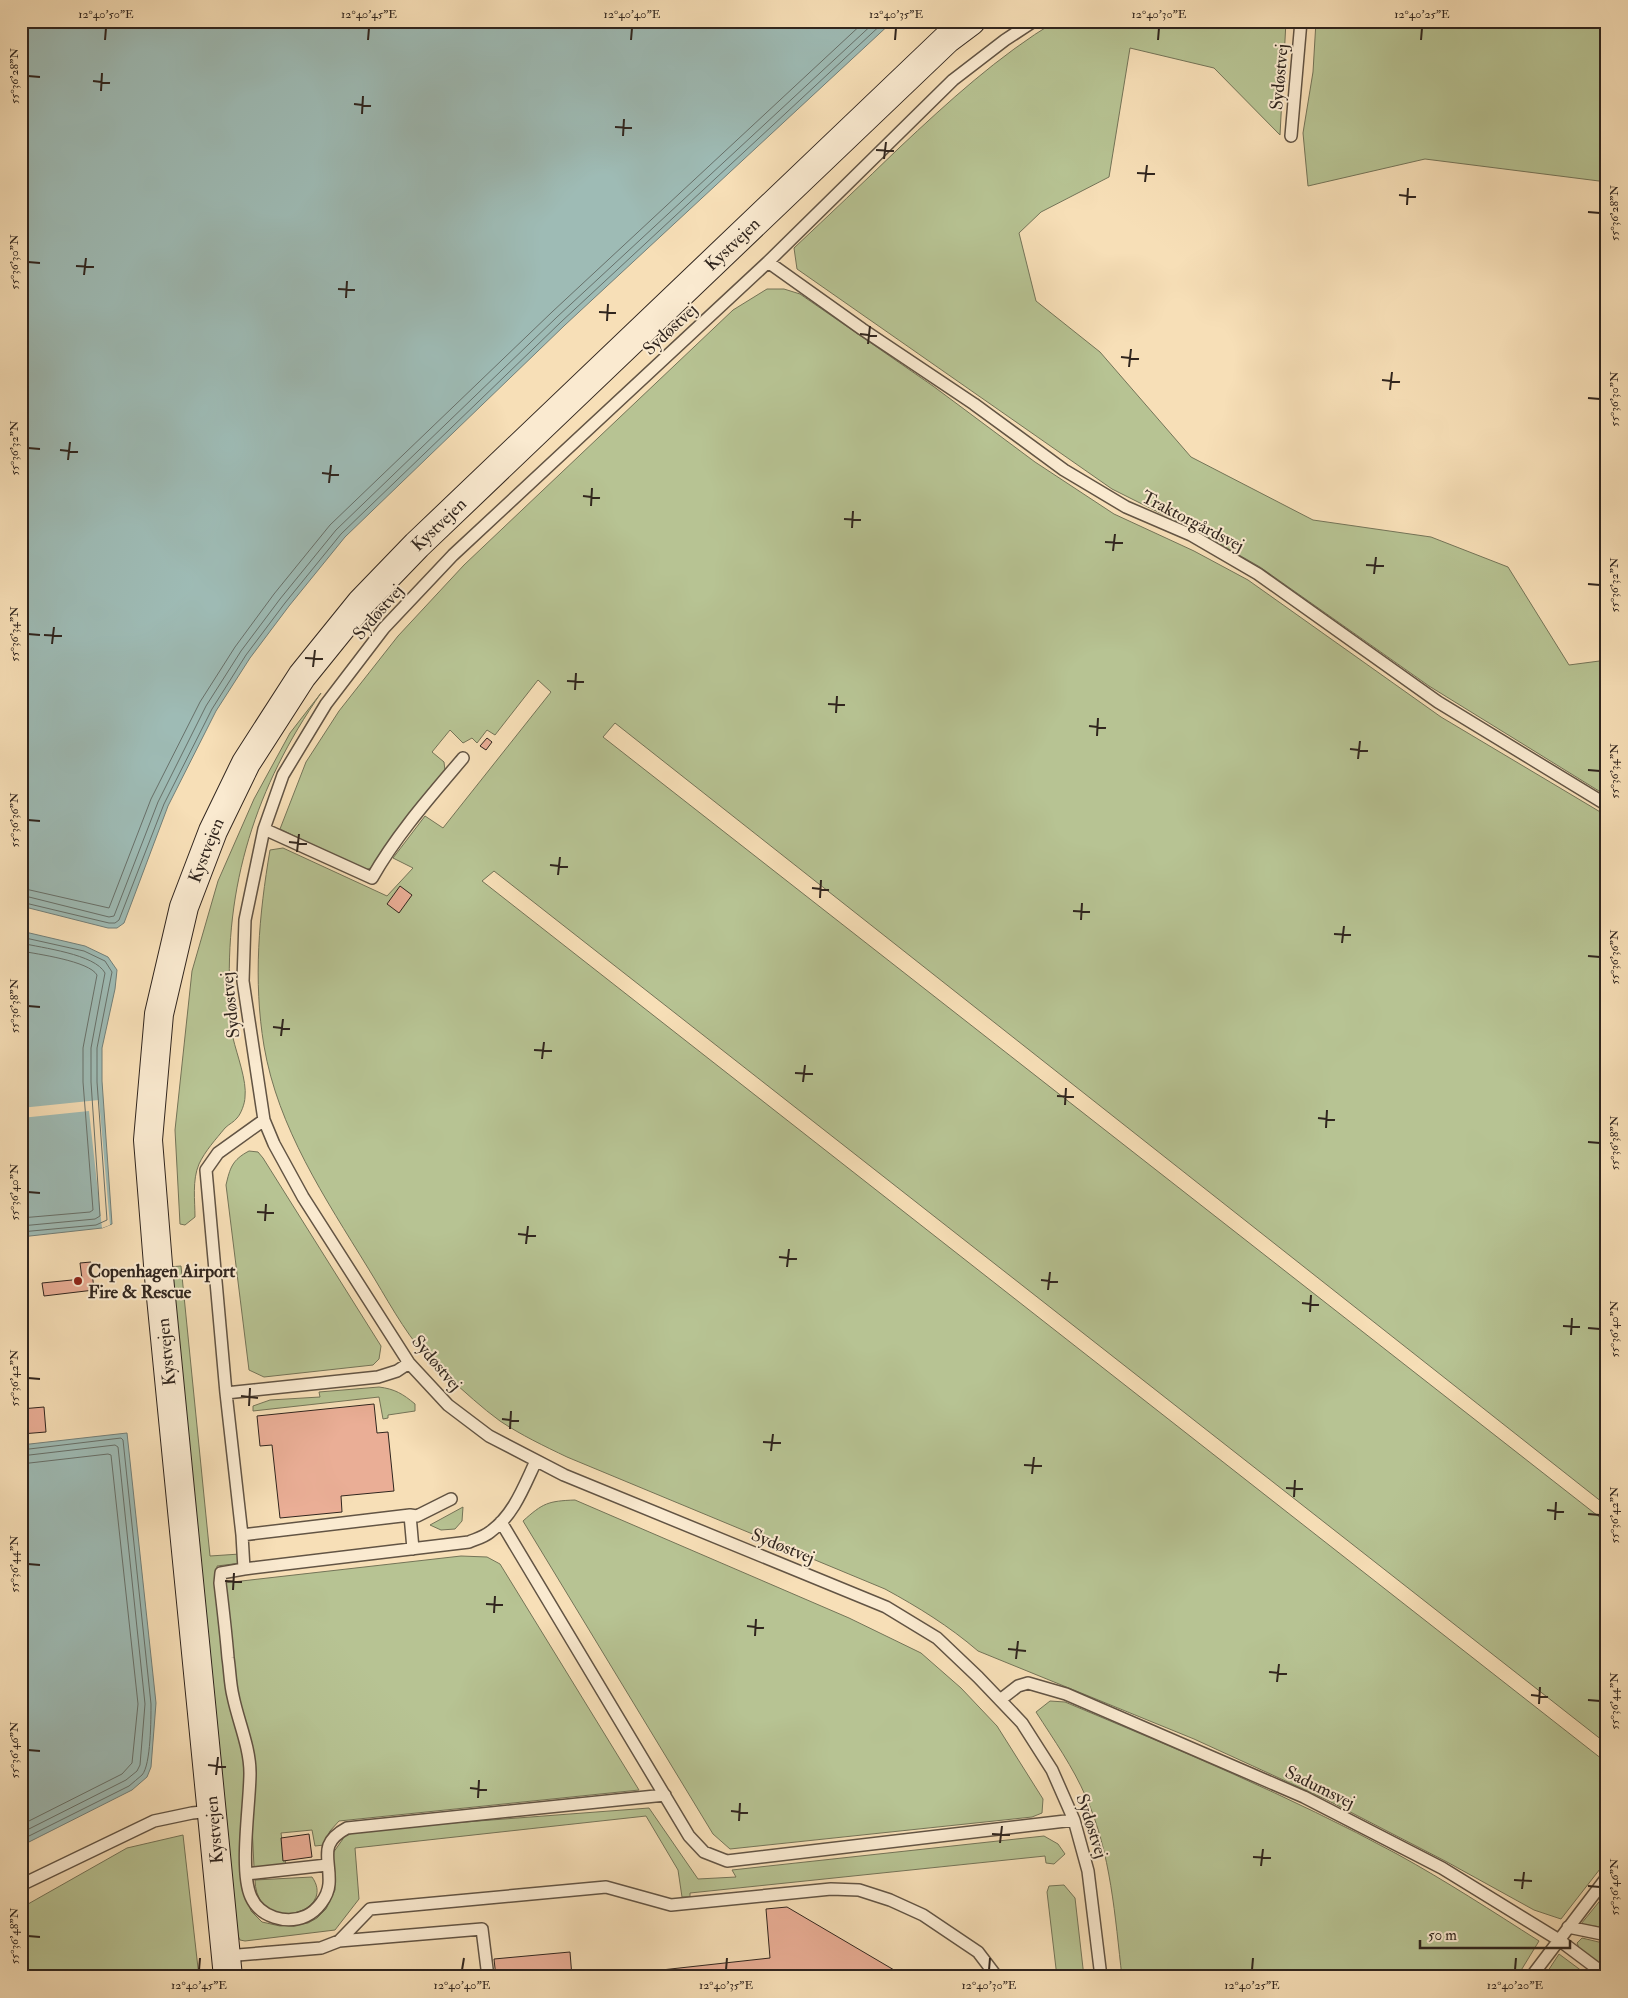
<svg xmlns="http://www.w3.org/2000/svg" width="1628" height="1998" viewBox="0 0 1628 1998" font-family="'IM FELL Double Pica',serif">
  <rect width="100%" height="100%" fill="#f7dfb7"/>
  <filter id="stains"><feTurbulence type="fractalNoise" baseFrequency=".004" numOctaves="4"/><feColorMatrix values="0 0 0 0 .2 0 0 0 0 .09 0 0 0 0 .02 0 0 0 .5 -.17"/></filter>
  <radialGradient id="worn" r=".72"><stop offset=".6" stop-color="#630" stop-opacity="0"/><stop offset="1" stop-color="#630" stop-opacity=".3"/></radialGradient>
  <!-- green -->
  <path fill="#b7c393" stroke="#747458" d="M1056,21H1286L1280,135L1214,68L1130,48L1109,177L1041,212L1019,233L1036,301L1100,352L1191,457L1313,520L1431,537L1508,567L1569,665L1607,660V796L1429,686L1260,567L1206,536L1112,489L797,269L794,248C829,215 864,182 899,148C948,102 998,56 1056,21Z
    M1316,21H1607V182L1425,159L1308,186L1303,133L1313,72Z
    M767,289H784L800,294L933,386L1035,462L1114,514L1194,551L1248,580L1441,717L1607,816V1506L615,723L603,737L1607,1523V1744L494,871L482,881L1607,1763V1860L1561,1919L1534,1910L1447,1862L1327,1800L1194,1739L978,1651C949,1626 918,1607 885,1589L567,1457C544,1446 521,1435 500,1421C482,1408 465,1392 448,1377C441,1370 432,1364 426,1356C403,1330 386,1297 368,1268C325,1198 278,1128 264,1046C253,980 259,915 270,850L283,848L387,896L413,868L393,858L425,816L443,828L551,692L538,680L495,735L487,730L477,743L472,738L463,743L450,730L432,752L444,762L445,771L371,868L364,870L280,829L306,762L339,711L398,636L464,565L733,310Z
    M321,693C256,786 224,886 230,1000C231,1012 231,1026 233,1038C237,1055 247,1081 245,1097C245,1103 241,1114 237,1118C234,1122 229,1124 225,1128C216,1139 205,1151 199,1164C192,1180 195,1201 195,1217L185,1225L180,1224L175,1130L192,971L218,881L254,799L290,733Z
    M249,1151L258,1152L263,1158L381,1346L379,1359L373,1365L264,1377L249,1370L226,1185C230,1168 232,1160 249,1151Z
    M181,1266L210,1556L240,1554L241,1563L217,1566L223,1647L248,1769L240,1836L246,1896L251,1911L262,1922L280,1926L308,1923L317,1918L326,1909L335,1890L333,1853L345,1836L360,1830L649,1808L698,1879L736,1877L732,1870L1044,1836L1058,1844L1065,1854L1054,1864L1046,1863L1045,1856L690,1893V1897H682L678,1870L646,1816L355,1848L359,1899L335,1930L245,1941L240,1940L237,1934L168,1267Z
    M379,1387C395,1389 403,1394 415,1404V1411L388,1415V1418L383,1419L379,1397L253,1411V1406L270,1400L320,1397L319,1392Z
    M575,1500L849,1618L921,1653L961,1688L997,1726L1043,1799L1042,1813L1032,1817L730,1849L713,1834L523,1521C543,1503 548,1501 575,1500Z
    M463,1507L462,1521L455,1529L441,1530L430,1525Z
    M461,1556L487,1557L500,1564L639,1790L339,1821L330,1831L324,1845L315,1846L312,1830L281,1833L286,1866L254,1867L252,1825L256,1770L236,1692L224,1583Z
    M1050,1701L1065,1702C1177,1749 1290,1796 1397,1854C1446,1881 1492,1911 1539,1941L1517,1977H1122C1115,1917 1111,1853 1086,1797C1073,1767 1054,1740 1036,1712Z
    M183,1835L199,1977H21V1908L127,1848Z
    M312,1877C338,1913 256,1936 255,1880Z
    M1064,1885L1075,1898L1084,1977H1057L1047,1892L1049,1886Z
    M1607,1892V1928L1581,1924Z
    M1582,1938L1607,1944V1969L1580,1950L1577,1943Z
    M1559,1954L1590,1977H1544Z"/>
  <!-- water -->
  <path fill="#9ebbb5" stroke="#727f79" d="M21,21H893L565,325L345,537L289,606L250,658L216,711L168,806L124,923L117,928H108L21,906Z
    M21,931L85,946L108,957L117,970L115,989L102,1048V1081L112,1224L102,1228L21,1237Z
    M127,1433L156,1703L151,1767L147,1777L132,1790L21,1846V1445Z"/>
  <!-- pier -->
  <path fill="#f7dfb7" d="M99,1100L110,1225L102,1228L89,1111L21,1118V1108Z"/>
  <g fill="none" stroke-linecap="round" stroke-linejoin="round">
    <!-- shore -->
    <path stroke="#67706a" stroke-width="1" d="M21,888L109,908L151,799L200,702L235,647L274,594L330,525L552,312L865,21
      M21,895L109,917L114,916L158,802L206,706L241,651L280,599L336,530L557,317L876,21
      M21,902L109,923H115L119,920L164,804L212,709L246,655L285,603L341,534L561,322L885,21
      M21,937L84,951L105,961L112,972L97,1048V1082L107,1220L96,1225L21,1232
      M21,943C42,948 95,954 105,973L91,1048V1082L100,1216L95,1219L21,1226
      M21,951C37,954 89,961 97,975L83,1048V1082L93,1210L90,1212L21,1218
      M21,1450L121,1438L123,1440L151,1704C151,1718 151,1765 142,1775C138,1779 133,1782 129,1786L21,1840
      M21,1456L115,1445L118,1447L145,1704L140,1765L137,1771L126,1780L21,1833
      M21,1464L108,1454L111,1455L138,1704L132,1763L122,1774L21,1825"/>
  </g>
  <!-- building -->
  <path fill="#eaae96" stroke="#30251e" d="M487,738L492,742L486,750L480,746Z
    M400,886L412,895L399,913L387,904Z
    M91,1262L94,1290L44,1296L42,1283L82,1279L80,1263Z
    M374,1404L377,1433L388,1432L394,1491L341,1496L342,1512L280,1518L272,1445L260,1446L257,1416Z
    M44,1407L46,1432L21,1434V1409Z
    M309,1834L312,1857L283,1861L281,1838Z
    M787,1907L906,1977H598L770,1958L766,1909Z
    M570,1952L572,1977H496L494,1959Z"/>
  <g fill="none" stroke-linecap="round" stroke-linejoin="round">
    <defs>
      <path id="lane" d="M1034,21L1005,40L953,80L768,262L453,555L384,628L326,704L283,775L264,829L245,920L243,981L264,1120L274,1144L303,1197L409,1363L448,1405L489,1436L564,1475L886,1607L937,1638L978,1677L1022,1723L1052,1770L1074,1820L1088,1871L1101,1977
        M1291,136L1301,21
        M768,262L862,329L974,404L1064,470L1126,507L1191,535L1258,574L1438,702L1607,805
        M264,829L372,878C397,834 430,797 463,758
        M264,1120L218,1153L206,1170L226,1393L242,1535L410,1515L413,1549
        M226,1393L378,1377L397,1371L409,1363
        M410,1515L417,1516L451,1499
        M501,1522L689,1836L704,1852L727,1861L1074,1820
        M242,1535L244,1569L469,1542C476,1539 484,1537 490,1532C514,1515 524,1486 536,1461
        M244,1569L221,1573L220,1583C223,1608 226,1633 228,1658C230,1671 230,1684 233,1696C238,1721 250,1747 250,1773C250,1804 239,1871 251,1897C260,1917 286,1925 306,1916C317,1911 328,1897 329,1884C331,1859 317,1844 347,1828L665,1795
        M1000,1700L1018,1686L1028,1683L1066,1694L1304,1797L1442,1868L1559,1940L1607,1976
        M246,1874L327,1865
        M21,1885L154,1821L192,1813L213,1811
        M1568,1927L1607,1935
        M226,1956L321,1948L339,1941
        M488,1977L482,1929L339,1941L370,1909L606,1887L671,1905L831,1889L859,1890L890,1900L923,1915L978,1952L997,1977
        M1531,1977L1607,1877"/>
      <g id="secondary">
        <path id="s1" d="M228,1977L159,1277L148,1140L159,1014L184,907L213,831L246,763L302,676L361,603L417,545L947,39L971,21"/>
      </g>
    </defs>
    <!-- lane casing -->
    <use href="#lane" stroke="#625444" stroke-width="14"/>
    <!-- secondary casing -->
    <use href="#secondary" stroke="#30251e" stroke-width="30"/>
    <!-- lane -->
    <use href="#lane" stroke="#faead0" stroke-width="11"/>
    <!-- secondary -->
    <use href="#secondary" stroke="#faead0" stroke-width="28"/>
  </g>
  <!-- ticks -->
  <path fill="none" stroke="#30251e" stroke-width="2" d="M105,40L106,28M368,40L369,28M631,40L632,28M895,40L896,28M1158,40L1159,28M1421,40L1422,28M28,76L40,77M93,81L110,83M101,91L102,73M354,104L371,106M362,114L363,96M615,127L632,128M623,136L624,119M876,150L894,151M884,159L886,142M1137,173L1155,174M1145,182L1147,165M1399,195L1416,197M1407,205L1408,188M1588,212L1600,213M28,262L40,263M76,266L94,267M84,275L86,258M338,289L355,290M346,298L347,281M599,312L616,313M607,321L608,304M860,334L877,336M868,344L870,326M1121,357L1139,359M1129,367L1131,349M1382,380L1400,382M1390,390L1392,372M1588,398L1600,399M28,448L40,449M60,450L78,452M68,460L70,442M322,473L339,475M329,483L331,465M583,496L600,498M591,506L592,488M844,519L861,520M852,528L853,511M1105,542L1123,543M1113,551L1115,534M1366,565L1384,566M1374,574L1376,557M1588,584L1600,585M28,634L40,635M44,635L62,636M52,644L54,627M305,658L323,659M313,667L315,650M567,681L584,682M575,690L576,673M828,704L845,705M836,713L837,696M1089,726L1106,728M1097,736L1098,718M1350,749L1368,751M1358,759L1360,741M1588,770L1600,771M28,820L40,821M289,842L307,844M297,852L299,834M550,865L568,867M558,875L560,857M812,888L829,890M820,898L821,880M1073,911L1090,912M1081,920L1082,903M1334,934L1351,935M1342,943L1344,926M1588,956L1600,957M28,1006L40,1007M273,1027L290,1029M281,1036L283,1019M534,1050L552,1051M542,1059L544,1042M795,1073L813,1074M803,1082L805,1065M1057,1096L1074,1097M1065,1105L1066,1088M1318,1118L1335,1120M1326,1128L1327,1110M1588,1142L1600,1143M28,1192L40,1193M257,1212L274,1213M265,1221L266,1204M518,1234L536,1236M526,1244L528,1226M779,1257L797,1259M787,1267L789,1249M1041,1280L1058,1282M1048,1290L1050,1272M1302,1303L1319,1305M1310,1312L1311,1295M1563,1326L1580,1327M1588,1328L1600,1329M1571,1335L1572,1318M28,1378L40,1379M241,1396L258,1398M249,1406L250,1388M502,1419L519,1421M510,1429L511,1411M763,1442L781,1443M771,1451L773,1434M1024,1465L1042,1466M1032,1474L1034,1457M1286,1488L1303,1489M1294,1497L1295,1480M1547,1510L1564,1512M1588,1514L1600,1515M1555,1520L1556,1502M28,1564L40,1565M225,1581L242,1582M233,1590L234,1573M486,1604L503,1605M494,1613L495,1596M747,1626L764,1628M755,1636L756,1619M1008,1649L1026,1651M1016,1659L1018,1641M1269,1672L1287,1674M1277,1682L1279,1664M1531,1695L1548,1697M1588,1700L1600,1701M1539,1704L1540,1687M28,1750L40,1751M208,1765L226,1767M216,1775L218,1757M470,1788L487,1790M478,1798L479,1780M731,1811L748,1813M739,1821L740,1803M992,1834L1010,1835M1000,1843L1002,1826M1253,1857L1271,1858M1261,1866L1263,1849M1514,1880L1532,1881M1588,1886L1600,1887M1522,1889L1524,1872M28,1936L40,1937M199,1970L200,1958M462,1970L464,1958M726,1970L727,1958M989,1970L990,1958M1252,1970L1253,1958M1515,1970L1516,1958"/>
  <!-- markers -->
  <circle fill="#8f2418" stroke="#faead0" stroke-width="2" cx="78" cy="1281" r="5"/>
  <g text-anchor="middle" stroke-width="4" stroke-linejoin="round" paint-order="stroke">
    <!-- street labels -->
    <g font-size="18" fill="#30251e" stroke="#faead0">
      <text transform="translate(1279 77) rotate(-85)" y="6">Sydøstvej</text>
      <text dy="6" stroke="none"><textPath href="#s1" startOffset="1948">Kystvejen</textPath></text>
      <text transform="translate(670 329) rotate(-43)" y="6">Sydøstvej</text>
      <text transform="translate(1193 521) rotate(27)" y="6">Traktorgårdsvej</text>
      <text dy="6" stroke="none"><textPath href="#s1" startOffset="1542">Kystvejen</textPath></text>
      <text transform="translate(378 612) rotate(-49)" y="6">Sydøstvej</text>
      <text dy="6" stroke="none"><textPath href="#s1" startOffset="1138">Kystvejen</textPath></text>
      <text transform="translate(230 1005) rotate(-96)" y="6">Sydøstvej</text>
      <text transform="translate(166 1352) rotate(-96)" y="6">Kystvejen</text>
      <text transform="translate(437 1363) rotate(50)" y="6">Sydøstvej</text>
      <text transform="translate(783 1546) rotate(22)" y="6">Sydøstvej</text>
      <text transform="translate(1320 1787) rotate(26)" y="6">Sadumsvej</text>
      <text transform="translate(1092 1826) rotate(72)" y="6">Sydøstvej</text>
      <text transform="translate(214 1830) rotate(-95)" y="6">Kystvejen</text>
    </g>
    <!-- poi labels -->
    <g font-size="18" font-weight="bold" fill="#30251e" stroke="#faead0" text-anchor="start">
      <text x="88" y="1277">Copenhagen Airport<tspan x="88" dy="21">Fire &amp; Rescue</tspan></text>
    </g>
  </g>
  <!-- margin -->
  <rect width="1628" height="1998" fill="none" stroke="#f7dfb7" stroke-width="55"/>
  <!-- scale -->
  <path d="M1420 1940v8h150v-8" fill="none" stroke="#30251e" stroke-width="2.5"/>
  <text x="1428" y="1940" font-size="15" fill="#30251e" stroke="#faead0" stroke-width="4" paint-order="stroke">50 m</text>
  <rect x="28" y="28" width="1572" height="1942" fill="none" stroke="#30251e" stroke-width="2"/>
  <g font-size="12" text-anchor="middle" fill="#30251e">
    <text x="106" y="18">12°40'50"E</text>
    <text x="369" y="18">12°40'45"E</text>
    <text x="632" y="18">12°40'40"E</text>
    <text x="896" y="18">12°40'35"E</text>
    <text x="1159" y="18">12°40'30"E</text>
    <text x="1422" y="18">12°40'25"E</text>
    <text transform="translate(14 76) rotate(-90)" y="4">55°36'28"N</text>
    <text transform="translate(1614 213) rotate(-90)" y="4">55°36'28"N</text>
    <text transform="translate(14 262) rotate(-90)" y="4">55°36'30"N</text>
    <text transform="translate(1614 399) rotate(-90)" y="4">55°36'30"N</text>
    <text transform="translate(14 448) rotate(-90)" y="4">55°36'32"N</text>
    <text transform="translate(1614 585) rotate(-90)" y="4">55°36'32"N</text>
    <text transform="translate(14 634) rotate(-90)" y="4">55°36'34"N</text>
    <text transform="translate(1614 771) rotate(-90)" y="4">55°36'34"N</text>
    <text transform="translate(14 820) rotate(-90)" y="4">55°36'36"N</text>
    <text transform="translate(1614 957) rotate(-90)" y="4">55°36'36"N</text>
    <text transform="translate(14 1006) rotate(-90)" y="4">55°36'38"N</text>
    <text transform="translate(1614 1143) rotate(-90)" y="4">55°36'38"N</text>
    <text transform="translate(14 1192) rotate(-90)" y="4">55°36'40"N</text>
    <text transform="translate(1614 1329) rotate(-90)" y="4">55°36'40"N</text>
    <text transform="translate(14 1378) rotate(-90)" y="4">55°36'42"N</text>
    <text transform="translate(1614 1515) rotate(-90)" y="4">55°36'42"N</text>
    <text transform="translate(14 1564) rotate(-90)" y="4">55°36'44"N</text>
    <text transform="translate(1614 1701) rotate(-90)" y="4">55°36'44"N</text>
    <text transform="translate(14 1750) rotate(-90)" y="4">55°36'46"N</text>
    <text transform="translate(1614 1887) rotate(-90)" y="4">55°36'46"N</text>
    <text transform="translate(14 1936) rotate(-90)" y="4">55°36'48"N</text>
    <text x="199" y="1989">12°40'45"E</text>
    <text x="462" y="1989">12°40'40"E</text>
    <text x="726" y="1989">12°40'35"E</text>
    <text x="989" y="1989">12°40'30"E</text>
    <text x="1252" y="1989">12°40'25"E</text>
    <text x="1515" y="1989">12°40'20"E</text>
  </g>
  <rect width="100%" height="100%" filter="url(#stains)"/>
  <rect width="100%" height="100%" fill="url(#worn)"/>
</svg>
